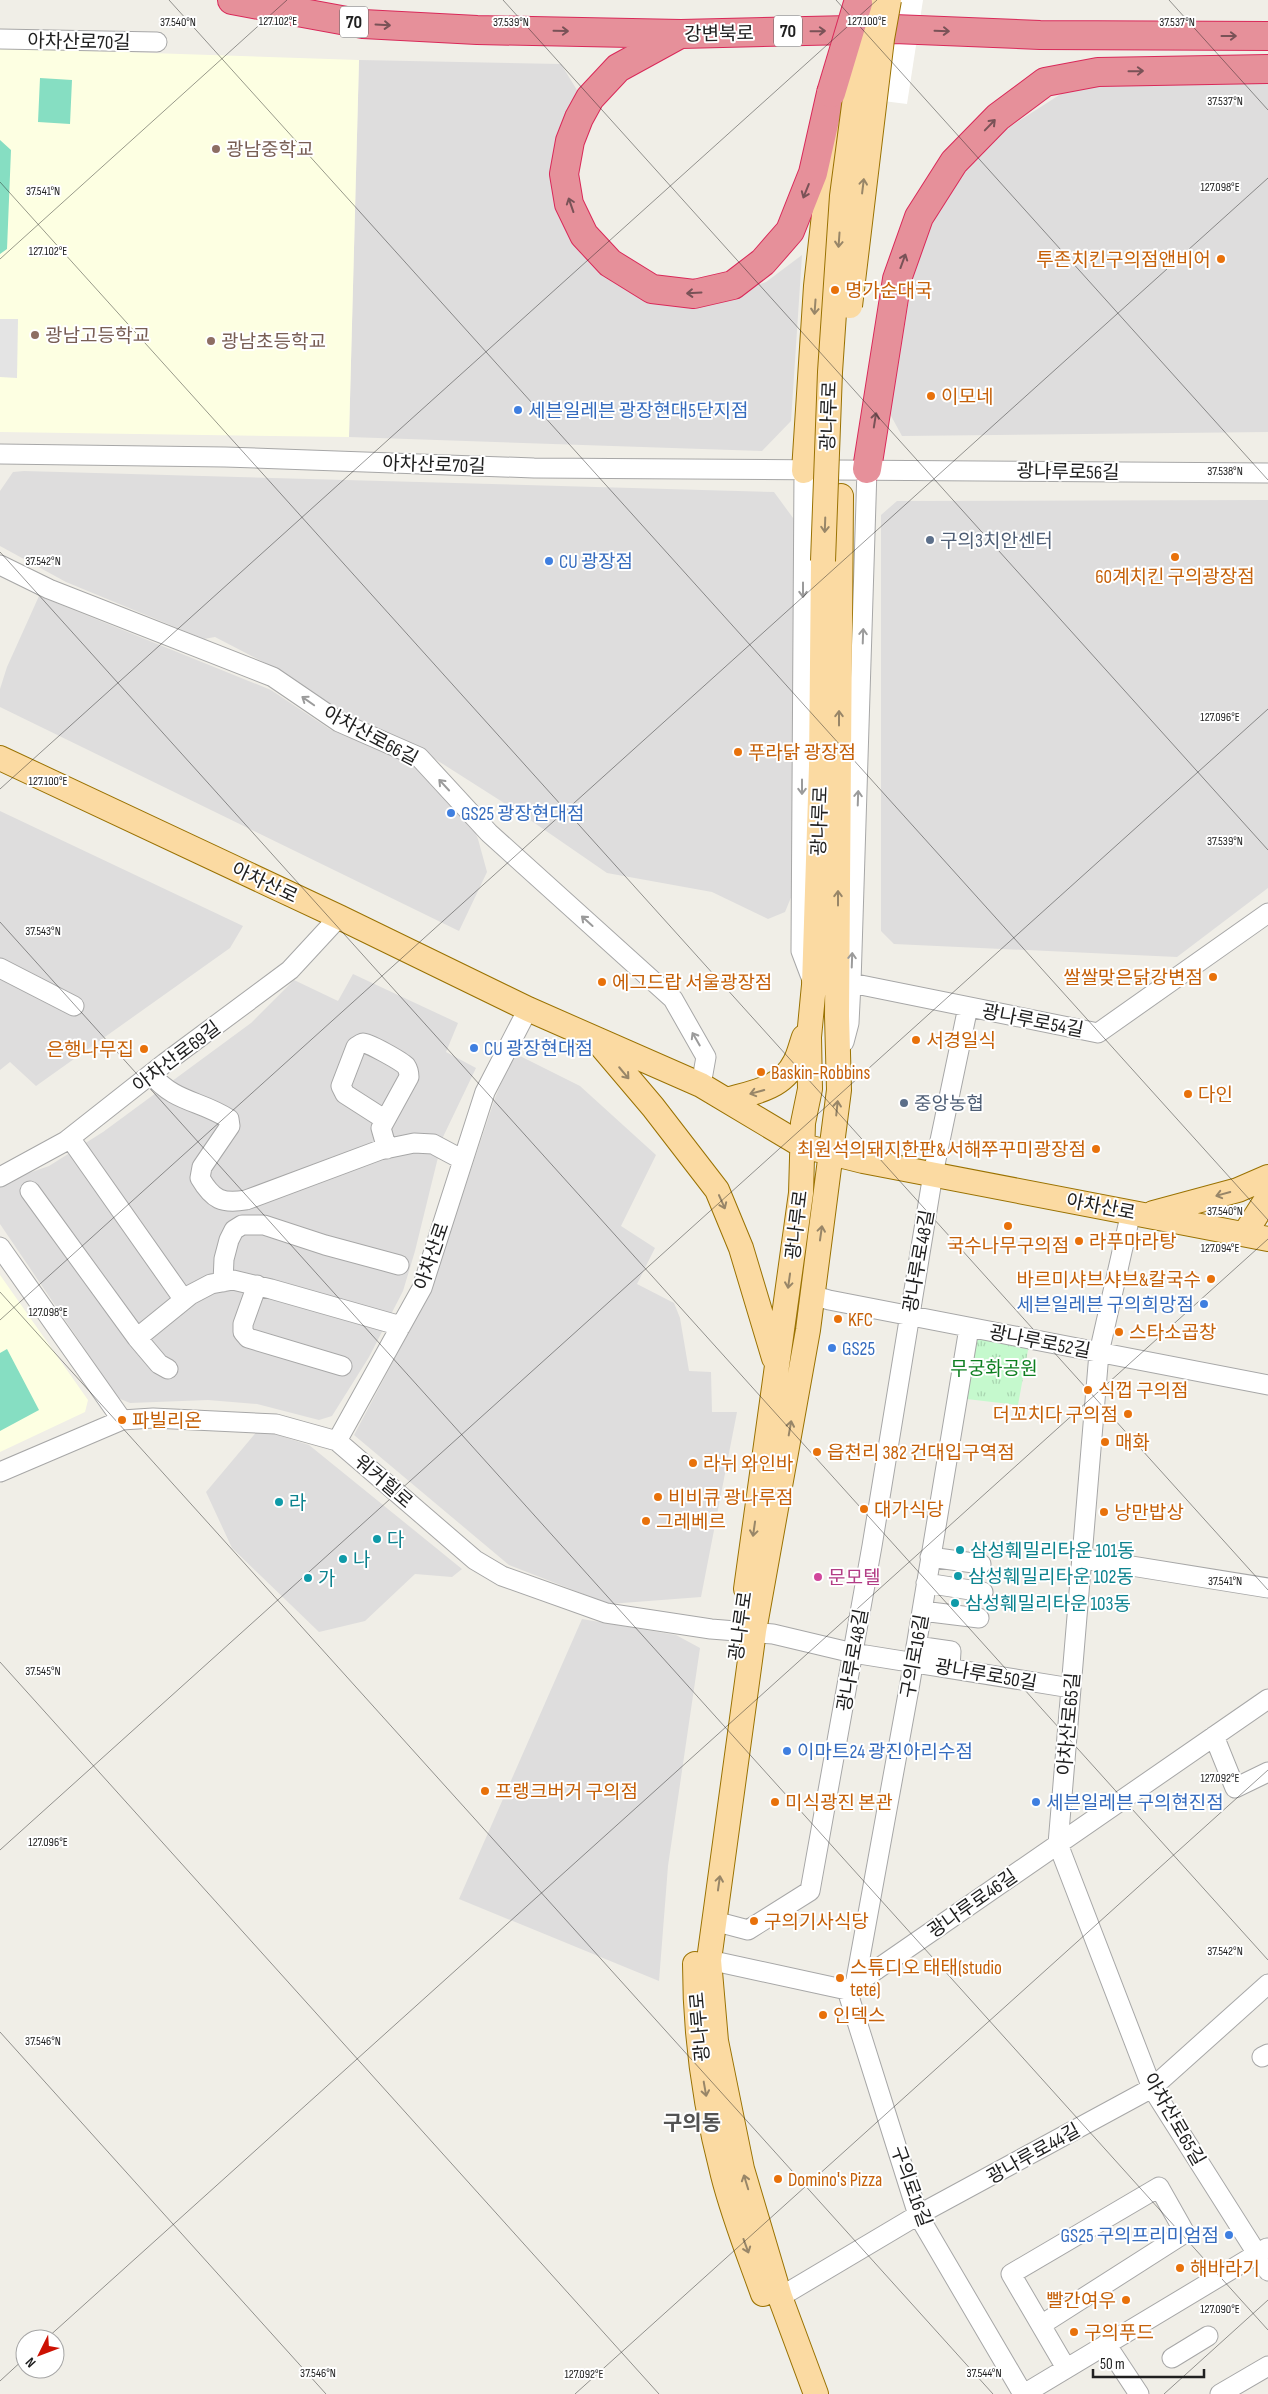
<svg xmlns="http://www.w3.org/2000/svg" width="1268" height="2394" viewBox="0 0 1268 2394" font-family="'Sofia Sans Condensed','Noto Sans KR',sans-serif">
  <defs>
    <pattern id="park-tufts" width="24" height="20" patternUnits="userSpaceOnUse" patternTransform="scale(1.25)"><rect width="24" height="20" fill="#c5f9cd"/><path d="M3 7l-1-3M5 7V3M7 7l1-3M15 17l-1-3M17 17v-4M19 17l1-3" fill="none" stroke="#a9d5b0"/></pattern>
  </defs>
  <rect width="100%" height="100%" fill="#f0eee7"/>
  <!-- residential -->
  <path fill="#dedddd" d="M359,60L561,64L583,100L565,142L596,250L707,303L766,282L802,255L791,421L762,451L349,437Z
    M1089,76L1268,83V432L902,436L890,414L913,276L929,205L1000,133Z
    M24,471L774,492L796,522L792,895L785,912L768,919L712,892L607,873L520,813L424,752L335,712L273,667L215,637L204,639L66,582L0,546V491L13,472Z
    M1268,500V888L1177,957L894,944L881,931V515L897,501Z
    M39,596L271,690L331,730L418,762L468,815L478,839L487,872L459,931L0,707V689L7,667Z
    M0,811L243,926L230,948L36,1086L10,1062L0,1070Z
    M353,974L458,1023L446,1052L476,1068L443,1137L415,1251L403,1291L369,1357L332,1416L319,1420L257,1404L208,1400L130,1403L118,1398L0,1224V1183L49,1166L103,1132L251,1023L294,980L338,1001Z
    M514,1053L580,1086L656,1155L621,1226L655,1248L637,1284L674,1303L680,1318L689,1371L711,1372L712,1412H737L701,1597L609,1604L509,1565L354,1435L430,1292L495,1098Z
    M259,1429L309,1445L462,1569L452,1577L415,1574L365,1621L319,1632L232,1548L206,1492Z
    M582,1619L676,1635L700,1648L668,1866L659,1981L459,1899Z"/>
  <!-- education -->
  <path fill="#fdffe2" d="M0,48L359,60L349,437L0,432Z
    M0,1275L88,1400L85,1412L0,1452Z"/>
  <!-- park -->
  <path fill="url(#park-tufts)" d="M969,1328L1030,1339L1018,1405L958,1398Z"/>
  <!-- pitch -->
  <path fill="#86dec2" d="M40,78L72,80L70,124L38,122Z
    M0,140L11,150L7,249L0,254Z
    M7,1349L39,1410L0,1431V1353Z"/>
  <!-- parking -->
  <path fill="#e4e4e4" d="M0,319H18L17,378L0,377Z"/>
  <!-- pier -->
  <path fill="#fff" d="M844,0H923L907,104L820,93Z"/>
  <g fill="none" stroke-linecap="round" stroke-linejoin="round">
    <defs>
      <path id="minor" d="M0,39L157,42
        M0,454L225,457L534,468L1268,473
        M804,471L801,951L812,980
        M0,565L49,589L273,677L339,722L419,757L489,833L673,999L706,1057L701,1085
        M0,968L74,1006
        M851,983L1098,1033L1268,913
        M844,1042L849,1023L851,983L867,469
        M151,1074C175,1103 200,1100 229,1119L230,1126L202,1167L200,1178C213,1200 222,1204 246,1200L380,1150L414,1143L433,1144L463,1160
        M384,1119L345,1094L341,1086L356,1047C359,1045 360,1044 363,1043C369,1043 401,1061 406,1066C408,1069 409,1073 409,1077L381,1128L387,1149
        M70,1138L184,1300
        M0,1177L66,1141L165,1063L290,970L339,917
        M30,1191L137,1338L190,1295L211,1284L233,1280L271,1289L401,1326
        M1131,1212L1099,1353L1058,1844L1152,2088L1268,2271
        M0,1247L122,1420
        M223,1282L224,1259L229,1240L234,1230L242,1225H264L325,1245L399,1265
        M257,1285L243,1324V1332L248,1338L342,1366
        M812,1295L829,1300L1268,1385
        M137,1338L159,1364L168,1369
        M337,1441L422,1288L485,1092L528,1009
        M0,1472L122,1420L153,1418L276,1424L337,1441L475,1560L502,1576L606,1613L711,1629L773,1634L853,1653L1071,1688
        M930,1557L981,1564
        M1082,1558L1268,1588
        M926,1583L983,1592
        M922,1611L979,1618
        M916,1646L951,1651L950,1667
        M1214,1736L1235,1788L1268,1772
        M714,1921L748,1930L810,1891L872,1546L933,1174L968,1007
        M709,1960L847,1990L1268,1699
        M855,1985L910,1683L969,1328
        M847,1990L918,2215L1023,2394
        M1262,2057L1268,2054
        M780,2297L918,2215L1152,2088L1268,1984
        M1041,2325L1185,2233L1159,2187L1011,2274L1066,2368
        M1106,2344L1139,2394
        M1172,2358L1208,2336
        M1024,2394L1267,2248
        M1220,2394L1268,2366"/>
      <path id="major" d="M804,471L816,286L827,188L841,102
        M0,758L339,917L528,1009L701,1085L803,1146L863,1161L1268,1239
        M597,1041L653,1107L717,1190L741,1248L774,1358
        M726,1100C751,1093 782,1089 795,1062C799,1055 801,1045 804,1037
        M1153,1213L1238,1190L1268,1177
        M1245,1233L1268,1197
        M746,1589L801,1193L803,1123L810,1089L809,1037L814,985L821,766L823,561
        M695,1964C695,2036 705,2106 723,2175C733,2215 749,2255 763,2294
        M816,2394L780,2297L742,2169L716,2041L709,1960L754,1631L808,1330L839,1090L837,1016L841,496"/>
      <path id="highway" d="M232,0L363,24L477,30L681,34L894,29L1040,35L1268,36
        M680,34L618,68L590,98L579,118L570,141L564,174L569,204L584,235L610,263L652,289L694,294L733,285L763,262L790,231L813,173L831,93
        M867,469L897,279L919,217L954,162L998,117L1045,82L1098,72L1268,69"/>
    </defs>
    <!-- minor casing -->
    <use href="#minor" stroke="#a7a7a7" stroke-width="21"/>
    <!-- major casing -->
    <use href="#major" stroke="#9a7202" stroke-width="26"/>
    <!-- highway casing -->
    <use href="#highway" stroke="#d92959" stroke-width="30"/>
    <!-- minor -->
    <use href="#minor" stroke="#fff" stroke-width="19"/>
    <!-- major -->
    <use href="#major" stroke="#fbdaa2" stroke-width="24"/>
    <!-- highway -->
    <use href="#highway" stroke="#e6909a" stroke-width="28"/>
    <defs>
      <path id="major-bridge" d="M850,306L882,39L889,0
        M823,561L830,372L842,196L868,0"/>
      <path id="highway-bridge" d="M831,93L858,3"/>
    </defs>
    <!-- major-bridge casing -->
    <use href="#major-bridge" stroke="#9a7202" stroke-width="26" stroke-linecap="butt"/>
    <!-- highway-bridge casing -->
    <use href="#highway-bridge" stroke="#d92959" stroke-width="30" stroke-linecap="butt"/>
    <!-- major-bridge -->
    <use href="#major-bridge" stroke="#fbdaa2" stroke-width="24"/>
    <!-- highway-bridge -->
    <use href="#highway-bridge" stroke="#e6909a" stroke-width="28"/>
  </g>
  <!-- one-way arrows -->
  <defs><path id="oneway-shaft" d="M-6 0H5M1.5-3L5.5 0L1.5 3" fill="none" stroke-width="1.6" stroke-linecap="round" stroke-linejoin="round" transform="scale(1.25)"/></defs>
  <g stroke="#795257">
    <use href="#oneway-shaft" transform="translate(383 25) rotate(3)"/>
    <use href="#oneway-shaft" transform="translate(561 31) rotate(1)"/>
    <use href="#oneway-shaft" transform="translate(818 31) rotate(-1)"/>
    <use href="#oneway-shaft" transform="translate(942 31) rotate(2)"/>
    <use href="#oneway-shaft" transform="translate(1229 36)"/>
    <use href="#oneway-shaft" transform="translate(1136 71) rotate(-1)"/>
    <use href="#oneway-shaft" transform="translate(990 125) rotate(-46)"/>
    <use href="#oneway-shaft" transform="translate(806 191) rotate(112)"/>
    <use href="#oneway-shaft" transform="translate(571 205) rotate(-109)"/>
    <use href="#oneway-shaft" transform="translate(903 261) rotate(-70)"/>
    <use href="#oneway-shaft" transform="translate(694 293) rotate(177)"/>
    <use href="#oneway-shaft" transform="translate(875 420) rotate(-81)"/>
  </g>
  <g stroke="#988668">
    <use href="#oneway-shaft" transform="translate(863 186) rotate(-83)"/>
    <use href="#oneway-shaft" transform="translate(839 240) rotate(94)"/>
    <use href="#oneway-shaft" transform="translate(815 307) rotate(94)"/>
    <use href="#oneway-shaft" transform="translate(825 525) rotate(92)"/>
    <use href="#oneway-shaft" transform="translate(839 718) rotate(-90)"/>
    <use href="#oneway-shaft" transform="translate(838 898) rotate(-90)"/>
    <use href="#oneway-shaft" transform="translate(624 1073) rotate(50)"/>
    <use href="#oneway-shaft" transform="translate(757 1092) rotate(165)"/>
    <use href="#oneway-shaft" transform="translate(837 1108) rotate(-84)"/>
    <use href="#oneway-shaft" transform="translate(1223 1194) rotate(165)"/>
    <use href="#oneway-shaft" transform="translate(722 1202) rotate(66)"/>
    <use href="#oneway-shaft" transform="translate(821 1233) rotate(-82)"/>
    <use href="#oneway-shaft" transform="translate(789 1281) rotate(98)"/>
    <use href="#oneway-shaft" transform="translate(790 1428) rotate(-80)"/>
    <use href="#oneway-shaft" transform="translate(754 1529) rotate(98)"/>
    <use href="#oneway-shaft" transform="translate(719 1883) rotate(-82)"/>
    <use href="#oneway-shaft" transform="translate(705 2089) rotate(80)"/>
    <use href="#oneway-shaft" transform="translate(746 2182) rotate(-107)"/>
    <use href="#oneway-shaft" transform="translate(746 2246) rotate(70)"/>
  </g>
  <g stroke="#9b9b9b">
    <use href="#oneway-shaft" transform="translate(803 590) rotate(90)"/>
    <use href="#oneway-shaft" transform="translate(863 636) rotate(-88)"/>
    <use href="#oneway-shaft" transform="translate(308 701) rotate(-145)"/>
    <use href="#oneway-shaft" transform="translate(444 785) rotate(-133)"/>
    <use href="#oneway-shaft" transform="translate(802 787) rotate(90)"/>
    <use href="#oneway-shaft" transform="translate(858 798) rotate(-88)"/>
    <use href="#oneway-shaft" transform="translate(587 921) rotate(-138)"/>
    <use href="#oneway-shaft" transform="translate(852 960) rotate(-88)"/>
    <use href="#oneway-shaft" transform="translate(696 1039) rotate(-120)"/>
  </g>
  <!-- ticks -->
  <path fill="none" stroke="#202020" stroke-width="1" stroke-opacity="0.45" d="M169,0L1268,1220M503,0L1268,850M836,0L1268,480M1169,0L1268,110M0,182L1268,1590M0,259L287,0M0,552L1268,1960M0,789L877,0M0,922L1268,2330M0,1292L993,2394M0,1320L1268,178M0,1662L659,2394M0,1850L1268,709M0,2032L326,2394M46,2339L1268,1239M0,2381L25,2358M575,2394L1268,1770M1164,2394L1268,2300"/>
  <!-- markers -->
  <g fill="#8d6e63" stroke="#fff" stroke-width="2">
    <circle cx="216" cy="149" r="5"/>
    <circle cx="35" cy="335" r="5"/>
    <circle cx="211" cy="341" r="5"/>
  </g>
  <g fill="#e8710a" stroke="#fff" stroke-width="2">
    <circle cx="1221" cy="259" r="5"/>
    <circle cx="835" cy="290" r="5"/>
    <circle cx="931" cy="396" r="5"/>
    <circle cx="1175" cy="557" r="5"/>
    <circle cx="738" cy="752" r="5"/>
    <circle cx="1213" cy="977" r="5"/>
    <circle cx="602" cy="982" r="5"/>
    <circle cx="916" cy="1040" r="5"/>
    <circle cx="144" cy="1049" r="5"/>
    <circle cx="761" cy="1072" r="5"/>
    <circle cx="1188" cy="1094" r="5"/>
    <circle cx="1096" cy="1149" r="5"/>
    <circle cx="1008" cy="1226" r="5"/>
    <circle cx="1079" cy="1241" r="5"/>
    <circle cx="1211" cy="1279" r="5"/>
    <circle cx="838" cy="1319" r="5"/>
    <circle cx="1119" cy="1332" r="5"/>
    <circle cx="1088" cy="1390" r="5"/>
    <circle cx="1128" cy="1414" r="5"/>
    <circle cx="122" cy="1420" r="5"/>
    <circle cx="1105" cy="1442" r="5"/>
    <circle cx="817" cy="1452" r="5"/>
    <circle cx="693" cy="1463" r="5"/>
    <circle cx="658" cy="1497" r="5"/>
    <circle cx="864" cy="1509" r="5"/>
    <circle cx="1104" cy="1512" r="5"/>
    <circle cx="646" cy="1521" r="5"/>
    <circle cx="485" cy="1791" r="5"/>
    <circle cx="775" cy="1802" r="5"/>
    <circle cx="754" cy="1921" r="5"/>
    <circle cx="840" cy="1978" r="5"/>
    <circle cx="823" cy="2015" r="5"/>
    <circle cx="778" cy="2179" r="5"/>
    <circle cx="1180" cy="2268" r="5"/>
    <circle cx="1126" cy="2300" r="5"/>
    <circle cx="1074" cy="2332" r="5"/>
  </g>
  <g fill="#3f7fe0" stroke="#fff" stroke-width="2">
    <circle cx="518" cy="410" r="5"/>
    <circle cx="549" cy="561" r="5"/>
    <circle cx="451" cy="813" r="5"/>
    <circle cx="474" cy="1048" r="5"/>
    <circle cx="1204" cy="1304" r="5"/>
    <circle cx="832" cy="1348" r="5"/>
    <circle cx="787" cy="1751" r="5"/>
    <circle cx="1036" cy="1802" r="5"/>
    <circle cx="1229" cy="2235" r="5"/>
  </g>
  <g fill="#5c6f8a" stroke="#fff" stroke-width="2">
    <circle cx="930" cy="540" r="5"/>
    <circle cx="904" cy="1103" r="5"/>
  </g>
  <g fill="#0f9aa8" stroke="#fff" stroke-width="2">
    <circle cx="279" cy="1502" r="5"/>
    <circle cx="377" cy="1539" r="5"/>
    <circle cx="960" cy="1550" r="5"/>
    <circle cx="343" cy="1559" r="5"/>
    <circle cx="958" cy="1576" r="5"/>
    <circle cx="308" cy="1578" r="5"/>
    <circle cx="955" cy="1603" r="5"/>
  </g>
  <circle fill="#d1479c" stroke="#fff" stroke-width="2" cx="818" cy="1577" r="5"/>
  <g text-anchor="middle" stroke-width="4" stroke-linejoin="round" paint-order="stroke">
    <!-- shield labels -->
    <g fill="#fff" stroke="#636363" stroke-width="1">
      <rect x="340" y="6.5" width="28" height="31" rx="4"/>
      <rect x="774" y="15.5" width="28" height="31" rx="4"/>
    </g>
    <g font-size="18" font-weight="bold" fill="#202020">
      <text x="354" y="28">70</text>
      <text x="788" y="37">70</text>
    </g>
    <!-- street labels -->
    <g font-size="19" fill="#202020" stroke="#fff">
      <text transform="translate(719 33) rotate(-1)" y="7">강변북로</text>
      <text transform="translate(79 41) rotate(1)" y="7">아차산로70길</text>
      <text transform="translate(828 416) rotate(-88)" y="7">광나루로</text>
      <text transform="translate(434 464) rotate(2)" y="7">아차산로70길</text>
      <text transform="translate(1068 471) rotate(1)" y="7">광나루로56길</text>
      <text transform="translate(371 735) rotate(28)" y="7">아차산로66길</text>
      <text transform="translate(819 821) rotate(-88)" y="7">광나루로</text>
      <text transform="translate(265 882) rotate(25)" y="7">아차산로</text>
      <text transform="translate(1033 1020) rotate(11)" y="7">광나루로54길</text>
      <text transform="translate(176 1056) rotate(-37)" y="7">아차산로69길</text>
      <text transform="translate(1101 1206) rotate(11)" y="7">아차산로</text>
      <text transform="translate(796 1225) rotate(-83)" y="7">광나루로</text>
      <text transform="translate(431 1256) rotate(-71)" y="7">아차산로</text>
      <text transform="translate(918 1261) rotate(-80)" y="7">광나루로48길</text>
      <text transform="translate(1040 1341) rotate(11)" y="7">광나루로52길</text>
      <text transform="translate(384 1481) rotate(41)" y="7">워커힐로</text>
      <text transform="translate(740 1626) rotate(-82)" y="7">광나루로</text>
      <text transform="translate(914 1656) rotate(-80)" y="7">구의로16길</text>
      <text transform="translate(852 1660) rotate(-80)" y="7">광나루로48길</text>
      <text transform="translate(986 1674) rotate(10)" y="7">광나루로50길</text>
      <text transform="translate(1068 1724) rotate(-85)" y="7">아차산로65길</text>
      <text transform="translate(972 1903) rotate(-35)" y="7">광나루로46길</text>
      <text transform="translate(699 2027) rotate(-95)" y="7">광나루로</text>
      <text transform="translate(1175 2119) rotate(60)" y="7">아차산로65길</text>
      <text transform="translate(1033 2153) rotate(-29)" y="7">광나루로44길</text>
      <text transform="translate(912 2186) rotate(70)" y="7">구의로16길</text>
    </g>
    <!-- education labels -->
    <g font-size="19" fill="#785e54" stroke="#fff" text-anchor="start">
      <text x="226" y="156">광남중학교</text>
      <text x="45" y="342">광남고등학교</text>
      <text x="221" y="348">광남초등학교</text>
    </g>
    <!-- food labels -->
    <g font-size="19" fill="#c56008" stroke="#fff" text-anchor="start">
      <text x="1211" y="266" text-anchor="end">투존치킨구의점앤비어</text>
      <text x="845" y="297">명가순대국</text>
      <text x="941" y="403">이모네</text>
      <text x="1175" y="583" text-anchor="middle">60계치킨 구의광장점</text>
      <text x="748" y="759">푸라닭 광장점</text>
      <text x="1203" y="984" text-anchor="end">쌀쌀맞은닭강변점</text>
      <text x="612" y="989">에그드랍 서울광장점</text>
      <text x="926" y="1047">서경일식</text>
      <text x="134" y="1056" text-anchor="end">은행나무집</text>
      <text x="771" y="1079">Baskin-Robbins</text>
      <text x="1198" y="1101">다인</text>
      <text x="1086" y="1156" text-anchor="end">최원석의돼지한판&amp;서해쭈꾸미광장점</text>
      <text x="1089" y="1248">라푸마라탕</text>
      <text x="1008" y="1252" text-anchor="middle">국수나무구의점</text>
      <text x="1201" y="1286" text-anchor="end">바르미샤브샤브&amp;칼국수</text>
      <text x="848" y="1326">KFC</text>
      <text x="1129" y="1339">스타소곱창</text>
      <text x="1098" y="1397">식껍 구의점</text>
      <text x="1118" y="1421" text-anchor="end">더꼬치다 구의점</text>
      <text x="132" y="1427">파빌리온</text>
      <text x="1115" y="1449">매화</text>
      <text x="827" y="1459">읍천리 382 건대입구역점</text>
      <text x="703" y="1470">라뉘 와인바</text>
      <text x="668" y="1504">비비큐 광나루점</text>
      <text x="874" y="1516">대가식당</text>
      <text x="1114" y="1519">낭만밥상</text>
      <text x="656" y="1528">그레베르</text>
      <text x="495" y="1798">프랭크버거 구의점</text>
      <text x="785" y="1809">미식광진 본관</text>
      <text x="764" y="1928">구의기사식당</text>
      <text x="850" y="1974">스튜디오 태태(studio<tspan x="850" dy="22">tete)</tspan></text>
      <text x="833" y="2022">인덱스</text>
      <text x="788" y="2186">Domino's Pizza</text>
      <text x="1190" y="2275">해바라기</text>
      <text x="1116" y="2307" text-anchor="end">빨간여우</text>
      <text x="1084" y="2339">구의푸드</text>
    </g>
    <!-- shop labels -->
    <g font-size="19" fill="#366cbe" stroke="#fff" text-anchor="start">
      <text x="528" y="417">세븐일레븐 광장현대5단지점</text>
      <text x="559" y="568">CU 광장점</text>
      <text x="461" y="820">GS25 광장현대점</text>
      <text x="484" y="1055">CU 광장현대점</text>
      <text x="1194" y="1311" text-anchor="end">세븐일레븐 구의희망점</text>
      <text x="842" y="1355">GS25</text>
      <text x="797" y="1758">이마트24 광진아리수점</text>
      <text x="1046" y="1809">세븐일레븐 구의현진점</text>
      <text x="1219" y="2242" text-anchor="end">GS25 구의프리미엄점</text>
    </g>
    <!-- service labels -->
    <g font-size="19" fill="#4e5e75" stroke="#fff" text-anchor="start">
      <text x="940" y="547">구의3치안센터</text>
      <text x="914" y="1110">중앙농협</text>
    </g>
    <!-- park labels -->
    <g font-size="19" fill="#0d7f1f" stroke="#fff">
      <text x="994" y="1375">무궁화공원</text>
    </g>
    <!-- culture labels -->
    <g font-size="19" fill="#0d838f" stroke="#fff" text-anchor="start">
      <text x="289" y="1509">라</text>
      <text x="387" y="1546">다</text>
      <text x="970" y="1557">삼성훼밀리타운 101동</text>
      <text x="353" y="1566">나</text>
      <text x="968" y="1583">삼성훼밀리타운 102동</text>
      <text x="318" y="1585">가</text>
      <text x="965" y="1610">삼성훼밀리타운 103동</text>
    </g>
    <!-- hotel labels -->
    <g font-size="19" fill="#b23c85" stroke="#fff" text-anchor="start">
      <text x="828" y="1584">문모텔</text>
    </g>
    <!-- quarter labels -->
    <g font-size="21" font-weight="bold" fill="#535353" stroke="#fff">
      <text x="692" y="2130">구의동</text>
    </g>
  </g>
  <g font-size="12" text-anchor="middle" fill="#202020" stroke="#fff" stroke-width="4" stroke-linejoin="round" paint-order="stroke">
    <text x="278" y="25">127.102°E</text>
    <text x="867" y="25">127.100°E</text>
    <text x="178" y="26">37.540°N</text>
    <text x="511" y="26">37.539°N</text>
    <text x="1177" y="26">37.537°N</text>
    <text x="1225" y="105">37.537°N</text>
    <text x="1220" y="191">127.098°E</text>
    <text x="43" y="195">37.541°N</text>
    <text x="48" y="255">127.102°E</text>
    <text x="1225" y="475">37.538°N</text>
    <text x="43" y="565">37.542°N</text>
    <text x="1220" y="721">127.096°E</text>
    <text x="48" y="785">127.100°E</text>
    <text x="1225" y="845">37.539°N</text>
    <text x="43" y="935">37.543°N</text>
    <text x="1225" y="1215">37.540°N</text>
    <text x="1220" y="1252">127.094°E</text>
    <text x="48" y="1316">127.098°E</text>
    <text x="1225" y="1585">37.541°N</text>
    <text x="43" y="1675">37.545°N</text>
    <text x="1220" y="1782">127.092°E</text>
    <text x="48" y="1846">127.096°E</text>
    <text x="1225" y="1955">37.542°N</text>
    <text x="43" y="2045">37.546°N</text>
    <text x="1220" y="2313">127.090°E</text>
    <text x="318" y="2377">37.546°N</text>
    <text x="984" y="2377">37.544°N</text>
    <text x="584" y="2378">127.092°E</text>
  </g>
  <!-- north arrow -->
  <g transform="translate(40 2354) rotate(228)"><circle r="24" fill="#ffffff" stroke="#a6a6a6"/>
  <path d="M0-4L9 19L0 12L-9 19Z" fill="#cd1103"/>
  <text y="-8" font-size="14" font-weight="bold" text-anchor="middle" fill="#202020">N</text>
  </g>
  <!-- scale -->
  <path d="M1093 2369v8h111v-8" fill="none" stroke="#202020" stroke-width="2.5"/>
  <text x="1100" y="2369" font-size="15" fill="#202020" stroke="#ffffff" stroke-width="4" paint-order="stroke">50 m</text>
</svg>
